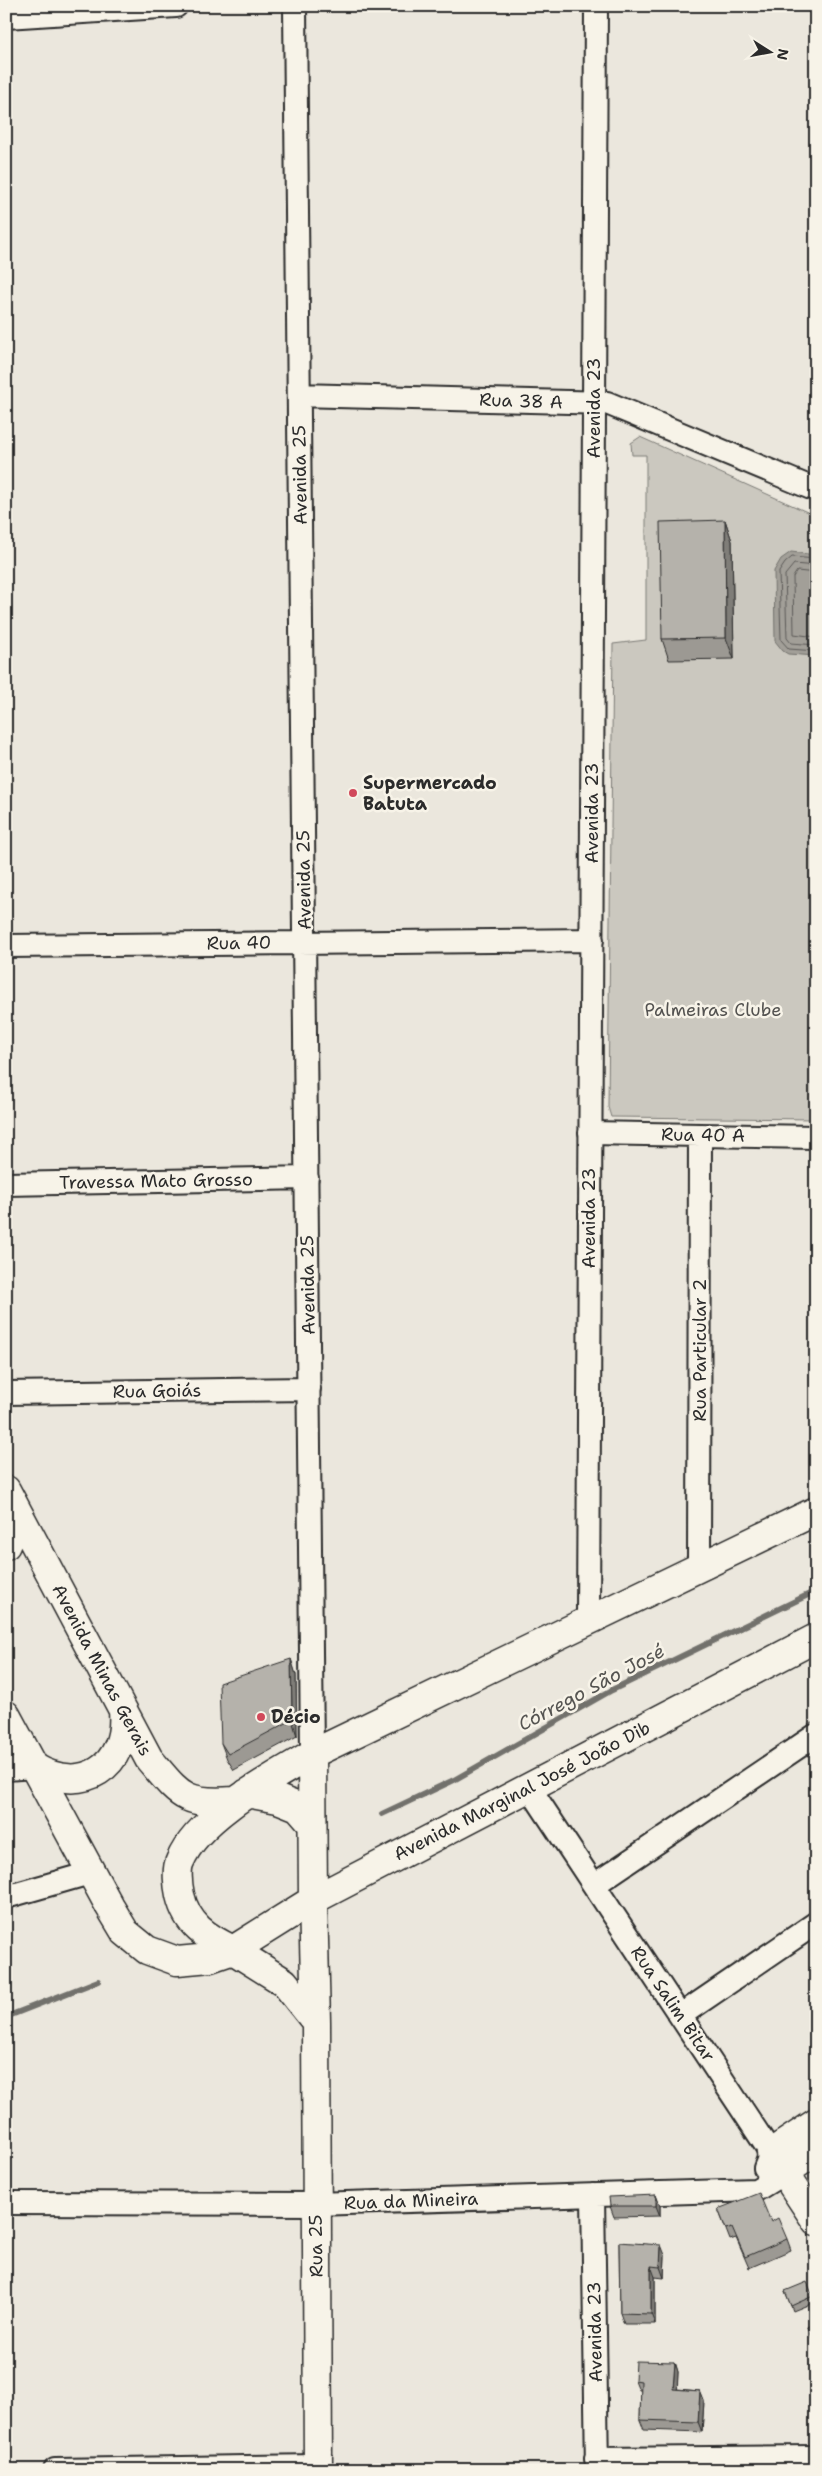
<svg xmlns="http://www.w3.org/2000/svg" width="822" height="2476" viewBox="0 0 822 2476" font-family="'Shantell Sans',sans-serif">
  <rect width="100%" height="100%" fill="#ebe7dd"/>
  <filter id="ink" filterUnits="userSpaceOnUse"><feTurbulence type="fractalNoise" baseFrequency=".02" numOctaves="2"/><feDisplacementMap in="SourceGraphic" scale="10" xChannelSelector="R" yChannelSelector="G"/><feConvolveMatrix kernelMatrix="1 2 1 2 8 2 1 2 1" color-interpolation-filters="sRGB"/></filter>
  <g filter="url(#ink)">
    <!-- green -->
    <path fill="#cbc8bf" stroke="#7b7a75" d="M640,437L816,516V1119L611,1117L608,1107L613,644L646,640V455H632L631,443Z"/>
    <!-- water -->
    <path fill="#a29f98" stroke="#72716c" d="M791,552L816,555V656L788,654L783,651L775,641L774,571L781,559Z"/>
    <g fill="none" stroke-linecap="round" stroke-linejoin="round">
      <!-- shore -->
      <path stroke="#5b5957" stroke-width="1" d="M816,559L792,557L785,563L779,572L781,640L789,649L816,651
        M816,566L794,564L785,575L787,638L791,643L816,645
        M816,573L797,571L793,577L794,634L816,637"/>
      <!-- stream -->
      <path stroke="#72716c" stroke-width="6" d="M382,1814L454,1780L612,1690L816,1591
        M6,2017L98,1981"/>
      <defs>
        <path id="minor" d="M295,6L312,1754
          M6,17L176,6
          M299,395L607,403L816,490
          M6,946L592,940
          M590,1133L816,1137
          M6,1184L307,1178
          M6,1393L309,1389
          M699,1566L700,1135
          M588,1620L596,6
          M6,1769L34,1767
          M529,1787L771,2153L765,2168
          M594,1885L816,1735
          M6,1897L90,1873
          M681,2015L816,1923
          M593,2195L597,2470
          M6,2203L315,2204L756,2190L784,2173
          M596,2459L816,2457
          M55,2470L318,2466"/>
        <path id="tertiary" d="M313,1900L316,2022L318,2470
          M233,1950L284,1982L316,2022
          M816,2123L771,2153L816,2221
          M784,2173L816,2151"/>
        <path id="secondary" d="M6,1490L149,1759C180,1795 183,1805 234,1801
          M6,1545L13,1527L14,1506
          M6,1715L110,1907L125,1932L147,1950L177,1961L210,1958L233,1950L313,1900L816,1638
          M312,1754L313,1900
          M34,1767C82,1796 128,1767 123,1711
          M247,1793L278,1799L298,1807L312,1823
          M233,1950C206,1937 187,1925 180,1895C178,1886 176,1869 180,1861C199,1816 272,1778 312,1754L816,1511"/>
      </defs>
      <!-- minor casing -->
      <use href="#minor" stroke="#2b2b2b" stroke-width="26"/>
      <!-- tertiary casing -->
      <use href="#tertiary" stroke="#2b2b2b" stroke-width="31"/>
      <!-- secondary casing -->
      <use href="#secondary" stroke="#2b2b2b" stroke-width="31"/>
      <!-- minor -->
      <use href="#minor" stroke="#f7f3e8" stroke-width="22"/>
      <!-- tertiary -->
      <use href="#tertiary" stroke="#f7f3e8" stroke-width="28"/>
      <!-- secondary -->
      <use href="#secondary" stroke="#f7f3e8" stroke-width="28"/>
    </g>
    <!-- wall -->
    <path fill="#9c9993" stroke="#2b2b2b" d="M725,520L732,541L734,659L669,660L662,639Z
      M291,1659L296,1675L297,1736L234,1770L227,1759L221,1743Z
      M656,2195L660,2206V2216L614,2217L610,2206Z
      M718,2209L771,2222L787,2239L791,2250L749,2268L736,2238L730,2240Z
      M619,2242L665,2255L664,2278L655,2277V2324H624L620,2313Z
      M785,2291L813,2296L815,2302L793,2311Z
      M816,2323V2346L812,2338L808,2327Z
      M675,2362L678,2372L677,2389L700,2391L704,2401L702,2432L644,2430L640,2420L641,2390H639L635,2380Z"/>
    <!-- shaded-wall -->
    <path fill="#7f7d78" stroke="#2b2b2b" d="M725,520L732,541L734,659L726,638Z
      M291,1659L296,1675L297,1736L292,1720Z
      M656,2195L660,2206V2216L656,2206Z
      M661,2245L665,2255L664,2278L660,2267Z
      M651,2266L655,2277V2324L651,2314Z
      M675,2362L678,2372L677,2399L673,2389Z
      M700,2391L704,2401L702,2432L698,2422Z"/>
    <!-- building -->
    <path fill="#b5b2ab" stroke="#2b2b2b" d="M725,520L726,638L662,639L660,522Z
      M291,1659L292,1720L228,1754L221,1743L219,1683Z
      M759,2193L771,2222L778,2218L787,2239L745,2257L732,2227L726,2229L718,2209Z
      M656,2195V2206H610L609,2197Z
      M619,2242L661,2245L660,2267L651,2266V2314L620,2313Z
      M807,2282L813,2296L791,2306L785,2291Z
      M816,2323V2343L808,2327Z
      M636,2361L675,2362L673,2389L700,2391L698,2422L640,2420L641,2381L635,2380Z"/>
  </g>
  <!-- markers -->
  <g fill="#d1495b" stroke="#f7f3e8" stroke-width="2">
    <circle cx="353" cy="793" r="5"/>
    <circle cx="261" cy="1717" r="5"/>
  </g>
  <g text-anchor="middle" stroke-width="5" stroke-linejoin="round" paint-order="stroke">
    <!-- street labels -->
    <g font-size="18" fill="#2b2b2b" stroke="#f7f3e8">
      <text transform="translate(521 401) rotate(2)" y="6">Rua 38 A</text>
      <text transform="translate(594 408) rotate(-90)" y="6">Avenida 23</text>
      <text transform="translate(300 475) rotate(-91)" y="6">Avenida 25</text>
      <text transform="translate(592 813) rotate(-90)" y="6">Avenida 23</text>
      <text transform="translate(304 880) rotate(-91)" y="6">Avenida 25</text>
      <text transform="translate(239 943) rotate(-1)" y="6">Rua 40</text>
      <text transform="translate(703 1135) rotate(1)" y="6">Rua 40 A</text>
      <text transform="translate(156 1181) rotate(-1)" y="6">Travessa Mato Grosso</text>
      <text transform="translate(589 1218) rotate(-90)" y="6">Avenida 23</text>
      <text transform="translate(308 1285) rotate(-91)" y="6">Avenida 25</text>
      <text transform="translate(700 1350) rotate(-90)" y="6">Rua Particular 2</text>
      <text transform="translate(157 1391) rotate(-1)" y="6">Rua Goiás</text>
      <text transform="translate(102 1670) rotate(62)" y="6">Avenida Minas Gerais</text>
      <text transform="translate(522 1791) rotate(-27)" y="6">Avenida Marginal José João Dib</text>
      <text transform="translate(673 2004) rotate(56)" y="6">Rua Salim Bitar</text>
      <text transform="translate(411 2201) rotate(-2)" y="6">Rua da Mineira</text>
      <text transform="translate(316 2246) rotate(-91)" y="6">Rua 25</text>
      <text transform="translate(595 2332) rotate(-91)" y="6">Avenida 23</text>
    </g>
    <!-- poi labels -->
    <g font-size="18" font-weight="bold" fill="#2b2b2b" stroke="#f7f3e8" text-anchor="start">
      <text x="363" y="789">Supermercado<tspan x="363" dy="21">Batuta</tspan></text>
      <text x="271" y="1723">Décio</text>
    </g>
    <!-- park labels -->
    <g font-size="18" fill="#535250" stroke="#f7f3e8">
      <text x="713" y="1016">Palmeiras Clube</text>
    </g>
    <!-- water labels -->
    <g font-size="19" font-style="italic" fill="#555451" stroke="#f7f3e8">
      <text transform="translate(591 1687) rotate(-28)" y="7">Córrego São José</text>
    </g>
  </g>
  <!-- margin -->
  <rect width="822" height="2476" fill="none" stroke="#f7f3e8" stroke-width="25"/>
  <rect x="12" y="12" width="797" height="2451" fill="none" stroke="#2b2b2b" stroke-width="2" filter="url(#ink)"/>
  <!-- north arrow -->
  <g transform="translate(770 52) rotate(101)" stroke="#f7f3e8" stroke-width="4" paint-order="stroke">
  <path d="M0-4L9 19L0 12L-9 19Z" fill="#2b2b2b"/>
  <text y="-8" font-size="14" font-weight="bold" text-anchor="middle" fill="#2b2b2b">N</text>
  </g>
</svg>
